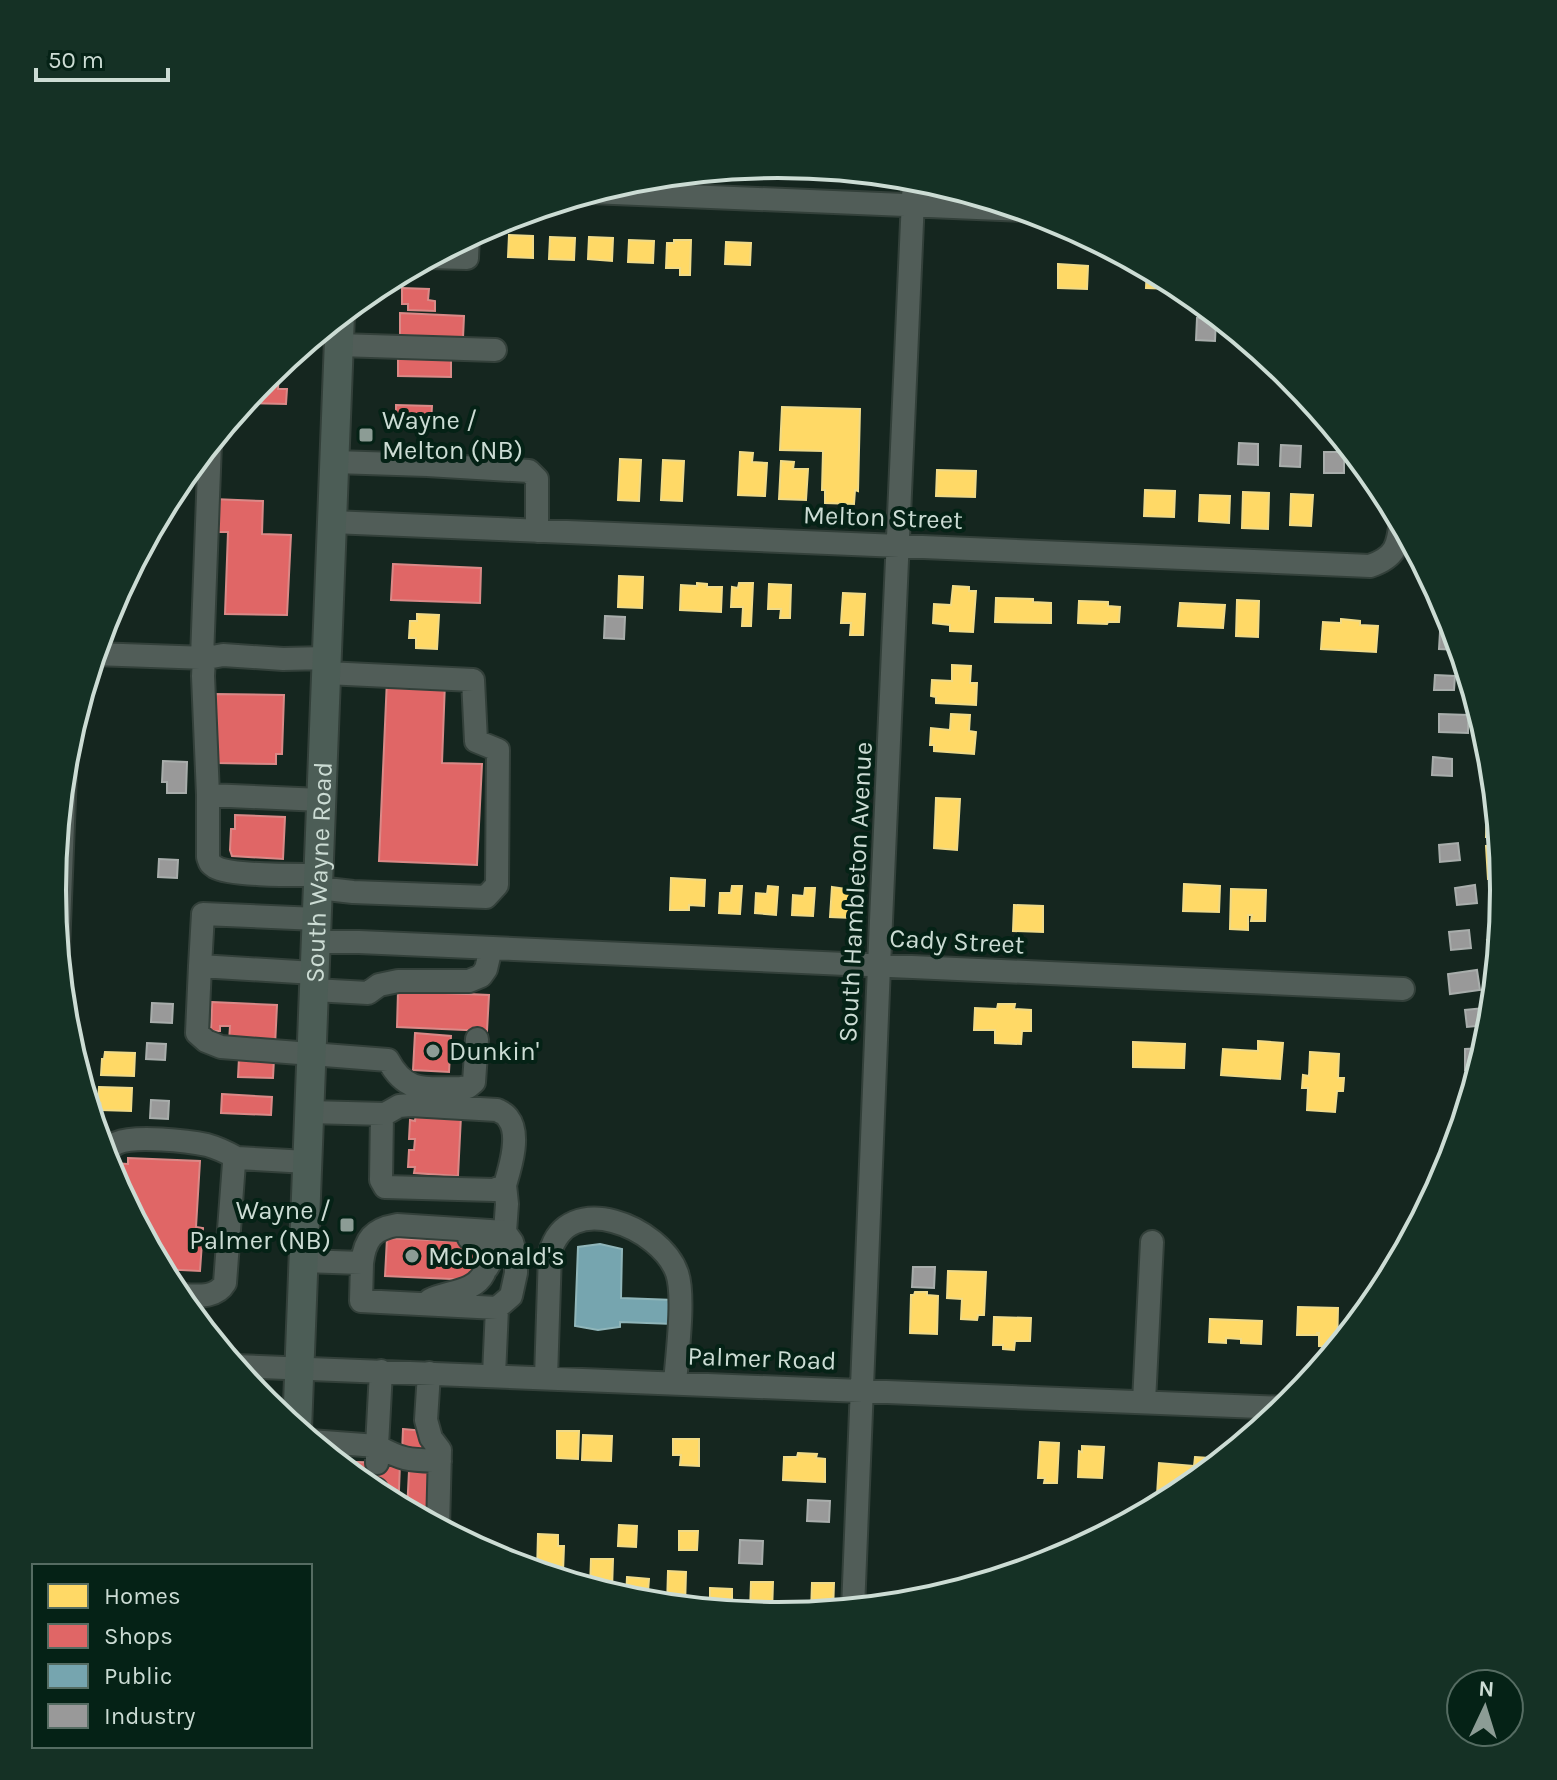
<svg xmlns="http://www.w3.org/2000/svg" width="1557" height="1780" viewBox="0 0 1557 1780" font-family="Karla,sans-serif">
  <rect width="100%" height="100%" fill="#15261f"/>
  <!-- homes -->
  <path fill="#ffd966" stroke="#f0da87" stroke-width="2" d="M509,235L533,236V258L508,257Z
    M550,237L575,238L574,260L549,259Z
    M589,237L613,238L612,261L588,259Z
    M629,240L654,241L653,263L628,262Z
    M674,240H691L690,275H680V268H666L667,243H674Z
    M726,242L751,243L750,265L725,264Z
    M1058,264L1088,266L1087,289L1058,288Z
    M1147,267L1175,282V289L1146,288Z
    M782,407L860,409L858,491L855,490L854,504L825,503V490H822L823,451L780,450Z
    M740,452L753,453L752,462L767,463L765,496L738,495Z
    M620,459L641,460L639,501L618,500Z
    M663,460L684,461L682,501L661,500Z
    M781,461L794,462L793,469H808L806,500L779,499Z
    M937,470L976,471L975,497L936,496Z
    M1145,490L1175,491L1174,517L1144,516Z
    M1243,492L1269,493L1268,529L1242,528Z
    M1291,494L1313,495L1311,526L1290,525Z
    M1200,495L1230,496L1229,523L1199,521Z
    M619,576L643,577L642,608L618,607Z
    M697,583L707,584V587H722L721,612L680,610L681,585L697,586Z
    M739,583H753L751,626H742L743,607H731L732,587L738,588Z
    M769,584L791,585L790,618H780L781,609H768Z
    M953,586L969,587V591H976L973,632L950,631V625L933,623L934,604L951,605Z
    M843,593L865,594L863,635H850L851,623H841Z
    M996,598L1033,599V602L1051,603V623L995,622Z
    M1237,600L1259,601L1258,637L1236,636Z
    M1079,601L1108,602V606L1120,607L1119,622H1108L1107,624L1078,623Z
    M1180,603L1225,605L1223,628L1178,626Z
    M417,614L439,615L437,649L416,648V638H409L410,621H417Z
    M1341,619L1360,621V625L1378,626L1376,652L1321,649L1323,622L1341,623Z
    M952,665L971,666L970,683H977L976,705L936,703V697L931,696L932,680L952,681Z
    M951,714L970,715L969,731L976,732L974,754L934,751V745H930L931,728L950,730Z
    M1479,725H1484L1488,740L1479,739Z
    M1485,762H1492L1496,795L1484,794Z
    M936,798L960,799L957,850L934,848Z
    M1487,805H1497L1500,837H1486Z
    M1501,845L1504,878L1488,879L1486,846Z
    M671,878L705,880L704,906L689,905V910H670Z
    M1184,884L1220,886L1219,912L1183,911Z
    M732,886H742L740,914L719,913L720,893H731Z
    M768,886L778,887L776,915L755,913L756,893L767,894Z
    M832,887L854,890L852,918L830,917Z
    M1505,887L1502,920L1494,921L1491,889Z
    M805,888H815L813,916L792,915L793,895L804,896Z
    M1231,889L1266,890L1265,921H1251L1252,915H1248V930L1230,929Z
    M1014,905L1043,906V932L1013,931Z
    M1501,929L1498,963L1490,964L1487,940L1499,938L1498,930Z
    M998,1004H1015L1014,1009L1031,1010V1031H1022L1021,1044L995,1043V1030H974L975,1008L997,1009Z
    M1258,1041L1283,1043L1280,1079L1221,1075L1223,1049L1258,1051Z
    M1133,1042L1185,1044L1184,1068L1133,1067Z
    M105,1052L135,1053L134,1076L101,1075L102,1059H104Z
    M1310,1052L1339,1054L1338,1078H1344L1343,1091H1337L1335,1112L1307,1110L1308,1088H1302L1303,1075L1309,1076Z
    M99,1087L132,1088L131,1111L101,1110V1103L98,1102Z
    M948,1271L986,1272L984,1315H978L977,1320L961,1319L962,1299L947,1298Z
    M915,1292H927V1295L938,1296L937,1334L910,1333L911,1295H914Z
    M1298,1307L1338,1308L1337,1347L1319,1346V1333H1317V1335H1297Z
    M994,1317L1031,1318L1030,1341H1015L1014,1350L1003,1349V1345H993Z
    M1210,1319L1262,1321L1261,1344L1241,1343V1339L1226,1338V1343L1209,1342Z
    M557,1431H579L578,1459L557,1458Z
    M583,1435L612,1436L611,1461L582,1460Z
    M673,1439H699V1466L680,1465L681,1455H673Z
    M1040,1442L1059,1443L1057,1483H1044L1045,1478H1038Z
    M1082,1446L1104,1447L1102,1478L1078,1477L1079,1451L1082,1452Z
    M798,1453L817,1454L816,1458L825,1459V1482L783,1480L784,1457H797Z
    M1195,1457L1209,1458L1208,1473L1202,1478L1196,1477L1195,1483L1177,1497L1157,1495L1159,1463L1194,1466Z
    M619,1525L637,1526L636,1547L618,1546Z
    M679,1531H698L697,1550H679Z
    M538,1534L558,1535V1546H564L563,1572H537Z
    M591,1559H613L612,1590L590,1588Z
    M668,1571L686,1572L685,1607L667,1606Z
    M627,1577L649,1579L647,1604L626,1599Z
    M751,1582H773L772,1613L750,1612Z
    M812,1583H834L833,1611L811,1613Z
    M710,1588L732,1589V1612L710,1610Z"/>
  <!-- shops -->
  <path fill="#e06666" stroke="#da8987" stroke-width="2" d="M402,288L429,289L428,300L435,301V311L408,310V304H402Z
    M400,313L464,316L463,338L400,335Z
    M398,355L451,357V377L398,376Z
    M279,364L278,389H287L286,404L243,403L265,376Z
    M396,405L432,406L431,424L396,423Z
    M213,499L263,501L262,534L291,535L287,615L225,614L228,532H211Z
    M393,564L481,568L480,603L391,600Z
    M387,679L445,682L442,763L482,764L477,865L379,861Z
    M214,694L284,695L282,754H276V764L217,763L218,748H212Z
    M235,815L285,817L283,859L232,856L230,850L231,829H235Z
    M398,991L489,995L487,1031L397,1027Z
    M212,1002L277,1005L275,1046L229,1042L230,1026H220V1031H211Z
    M415,1033L451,1036L449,1072L413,1070Z
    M239,1058L274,1059L273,1078L238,1077Z
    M222,1094L272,1097L271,1115L221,1113Z
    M416,1113L461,1116L458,1176L414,1173L415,1167H408L409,1150H414L415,1139H409L410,1120L415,1121Z
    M128,1158L200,1161L196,1227L203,1228L200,1271L161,1269L126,1203L127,1182L114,1181L112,1177L113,1163L128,1164Z
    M387,1238L475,1242L474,1280L385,1276Z
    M403,1429L424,1431L423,1454L402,1453Z
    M357,1462L400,1463L399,1490L368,1489L357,1479Z
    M409,1471L436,1472L434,1526L407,1511Z"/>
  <!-- public -->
  <path fill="#76a5af" stroke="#90b6ba" stroke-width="2" d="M600,1244L622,1249L621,1298L674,1300L673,1324L620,1322V1327L598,1330L575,1326L578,1247Z"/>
  <!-- industry -->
  <path fill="#999" stroke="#a8adab" stroke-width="2" d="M1197,318L1216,319L1215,341L1196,340Z
    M1239,443L1258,444V465L1238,464Z
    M1281,445L1301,446L1300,467L1280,466Z
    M1324,452H1344V473H1324Z
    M605,616L625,617L624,639L604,638Z
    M1440,632L1456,633L1459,643V650L1439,649Z
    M1435,675L1455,676L1454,690H1434Z
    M1439,714L1468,715V733L1439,732Z
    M1433,757L1452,759V776L1432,775Z
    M163,761L187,762L186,793H167V782H162Z
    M1458,843L1460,860L1440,862L1439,845Z
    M159,859L178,860L177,878L158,877Z
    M1475,885L1477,903L1457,905L1455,888Z
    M1469,930L1471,948L1451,950L1449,932Z
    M1477,970L1480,990L1450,994L1448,974Z
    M152,1003L173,1004L172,1023L151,1022Z
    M1484,1008L1486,1025L1467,1027L1465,1010Z
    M147,1043L166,1044L165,1060L146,1059Z
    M1485,1048L1480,1069L1465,1070V1049Z
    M151,1100L169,1101L168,1119L150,1118Z
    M1454,1126L1462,1127L1457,1144H1453Z
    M913,1267H935L934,1288L912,1287Z
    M808,1500L830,1501L829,1522L807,1521Z
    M740,1540L763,1541L762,1564L739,1563Z"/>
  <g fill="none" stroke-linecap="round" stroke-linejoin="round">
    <defs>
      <path id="minor" d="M590,192L1026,210
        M428,257L467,258L468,236
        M339,345L495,350
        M335,462L427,465L529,471L537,479V531
        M332,522L1370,566C1396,557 1398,546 1401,520
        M94,654L207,658L223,655L283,659L327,658
        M202,658L210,443
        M204,658L203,676L208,795V857C210,863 209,863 215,867C230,876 298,875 318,875
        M208,795L321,800
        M318,888L353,892L486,897L497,885L498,750L476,741L473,680L326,673
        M316,942H359L1403,989
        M58,950L66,747
        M200,966L197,1033L206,1041L221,1047L388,1060C406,1094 426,1088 461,1088L468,1087L474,1082L477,1039
        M314,973L200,966L203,914L317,919
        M314,990L368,993L379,985L398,981H469L481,976L486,969L491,948
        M309,1112L385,1114L399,1106L410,1105L497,1110C501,1112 506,1114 508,1118C521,1134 510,1168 505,1185L494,1190L385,1187L381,1180L382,1114
        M104,1156C107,1150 111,1146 117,1143C135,1135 188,1141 207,1145C218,1148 228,1153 237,1158
        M469,1238L492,1243V1259L487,1268
        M303,1261L362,1263C365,1239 373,1229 397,1225L505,1232
        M362,1263L361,1301L497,1308
        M176,1295C194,1295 215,1300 225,1283L234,1163L237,1158L307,1162
        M430,1300C448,1291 474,1293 484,1273
        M234,1366L1287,1408
        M429,1373L426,1420L431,1438L440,1450L438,1528
        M494,1375L497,1308L511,1296L516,1273V1256L512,1242L505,1232L507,1204L505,1185
        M546,1378L550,1253C567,1188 661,1227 677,1273C685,1296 677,1356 675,1383
        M1144,1402L1152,1242
        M310,1441L377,1446L381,1371
        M377,1463V1446C404,1461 410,1460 440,1461
        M376,1489V1494
        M853,1609L879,966L914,177"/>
      <g id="major">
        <path id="s1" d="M297,1430L340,314"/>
      </g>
    </defs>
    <!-- minor casing -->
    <use href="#minor" stroke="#33403a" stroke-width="26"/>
    <!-- major casing -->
    <use href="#major" stroke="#33403a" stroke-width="32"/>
    <!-- minor -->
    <use href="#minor" stroke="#515d58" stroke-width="22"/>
    <!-- major -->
    <use href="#major" stroke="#4c5d56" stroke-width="28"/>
  </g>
  <!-- markers -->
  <g fill="#8c9c95" stroke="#052216" stroke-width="3">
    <rect x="358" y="427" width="16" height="16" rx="4"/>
    <circle cx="433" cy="1051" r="8"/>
    <rect x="339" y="1217" width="16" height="16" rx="4"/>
    <circle cx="412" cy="1256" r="8"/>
  </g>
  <g text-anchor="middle" stroke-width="8" stroke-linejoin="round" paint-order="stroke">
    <!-- poi labels -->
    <g font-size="26" fill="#ccdcd4" stroke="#052216" text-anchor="start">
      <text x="382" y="429">Wayne /<tspan x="382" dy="30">Melton (NB)</tspan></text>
      <text x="449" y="1060">Dunkin'</text>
      <text x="331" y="1219" text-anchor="end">Wayne /<tspan x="331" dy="30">Palmer (NB)</tspan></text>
      <text x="428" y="1265">McDonald's</text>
    </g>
    <!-- street labels -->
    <g font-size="26" fill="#ccdcd4" stroke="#052216">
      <text transform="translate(883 517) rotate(2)" y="9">Melton Street</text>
      <text dy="9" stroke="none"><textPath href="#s1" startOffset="558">South Wayne Road</textPath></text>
      <text transform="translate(855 892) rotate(-87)" y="9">South Hambleton Avenue</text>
      <text transform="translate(957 941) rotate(3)" y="9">Cady Street</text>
      <text transform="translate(762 1358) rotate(2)" y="9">Palmer Road</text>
    </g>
  </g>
  <!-- crop -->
  <path d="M0 0H1557V1780H0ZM66 890a712 712 0 1 1 1424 0a712 712 0 1 1-1424 0Z" fill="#153125" fill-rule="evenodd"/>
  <path fill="none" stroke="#ccdcd4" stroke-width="4" d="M66 890a712 712 0 1 1 1424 0a712 712 0 1 1-1424 0Z"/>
  <!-- legend -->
  <rect x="32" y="1564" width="280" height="184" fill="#052216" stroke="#556c62" stroke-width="2"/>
  <rect x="48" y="1584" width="40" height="24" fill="#ffd966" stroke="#556c62" stroke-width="2"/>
  <text x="104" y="1604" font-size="24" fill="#ccdcd4">Homes</text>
  <rect x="48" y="1624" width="40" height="24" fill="#e06666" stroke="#556c62" stroke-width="2"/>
  <text x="104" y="1644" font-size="24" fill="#ccdcd4">Shops</text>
  <rect x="48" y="1664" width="40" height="24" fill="#76a5af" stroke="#556c62" stroke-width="2"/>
  <text x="104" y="1684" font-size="24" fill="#ccdcd4">Public</text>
  <rect x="48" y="1704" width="40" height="24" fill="#999999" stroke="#556c62" stroke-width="2"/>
  <text x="104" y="1724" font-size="24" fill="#ccdcd4">Industry</text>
  <!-- north arrow -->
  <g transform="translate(1485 1708) rotate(4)"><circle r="38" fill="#052216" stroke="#556c62" stroke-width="2"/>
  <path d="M0-6L14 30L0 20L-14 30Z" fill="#8c9c95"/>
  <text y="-12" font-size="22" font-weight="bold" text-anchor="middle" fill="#ccdcd4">N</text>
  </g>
  <!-- scale -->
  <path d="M36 68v12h132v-12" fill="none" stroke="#ccdcd4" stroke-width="4"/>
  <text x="48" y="68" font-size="24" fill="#ccdcd4" stroke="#052216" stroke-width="6" paint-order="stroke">50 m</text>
</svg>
